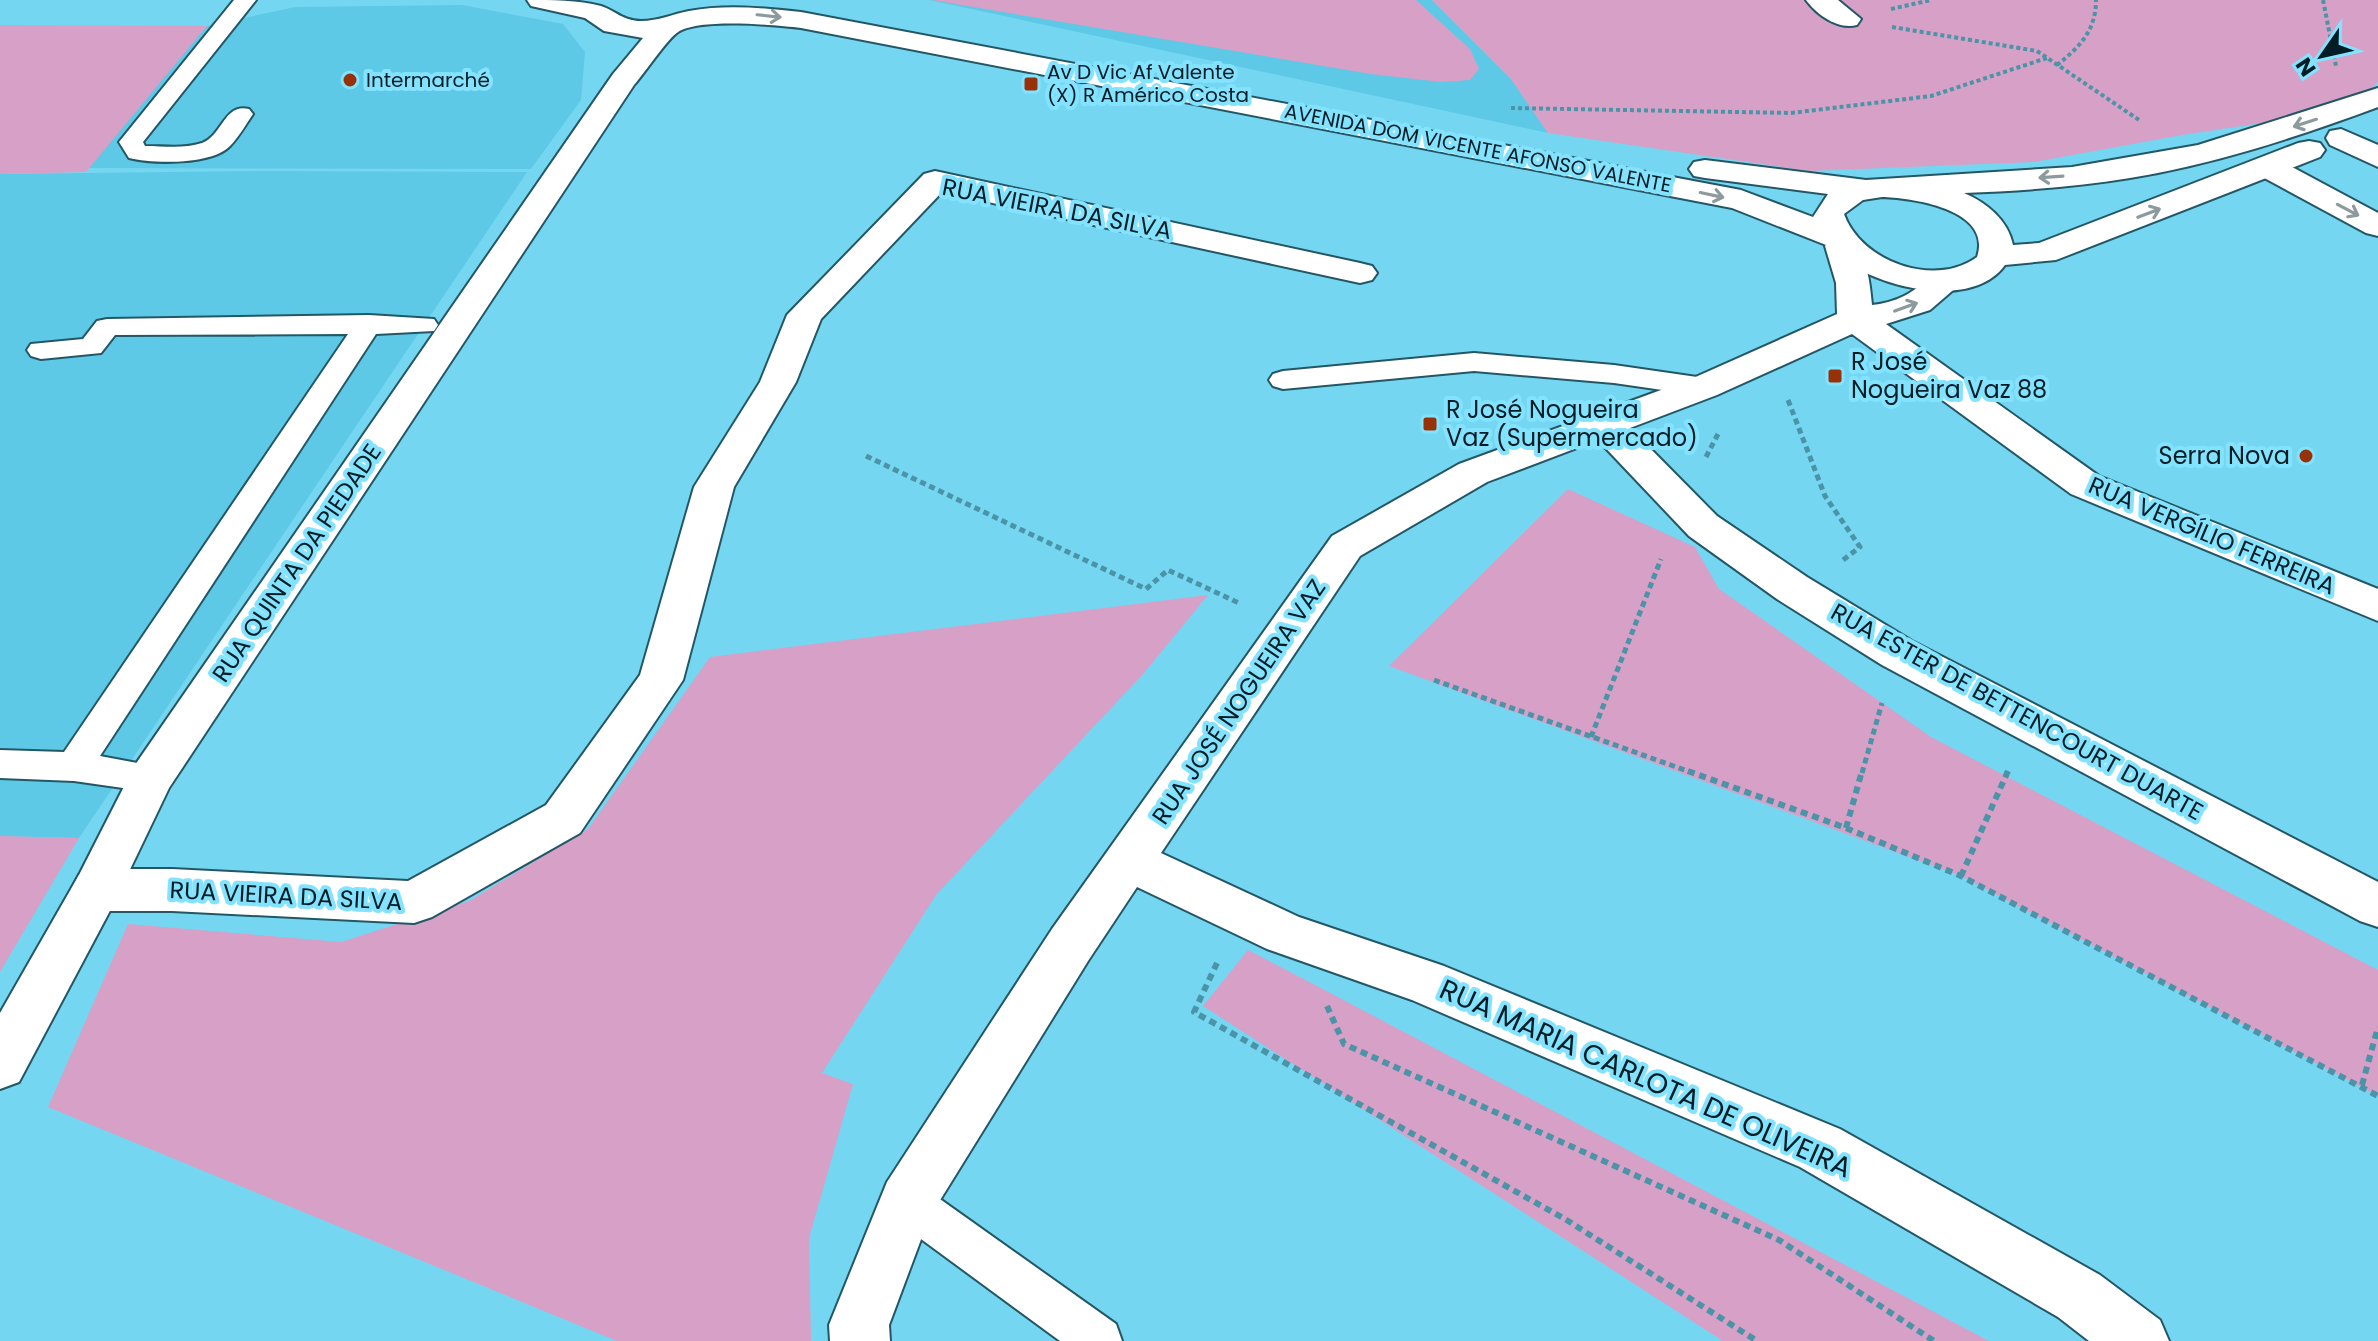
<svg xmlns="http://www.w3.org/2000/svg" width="2378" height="1341" viewBox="0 0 2378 1341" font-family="Poppins,sans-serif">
  <rect width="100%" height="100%" fill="#75d6f1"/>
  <!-- built -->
  <path fill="#5dc9e6" d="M929,0H1432L1511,79L1548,133Z
    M462,5L563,24L585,52L581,100L531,169L84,168L207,26L295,7Z
    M264,171L527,172L79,838L0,836V174Z"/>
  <!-- green -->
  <path fill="#d7a0c6" d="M932,0H1416L1470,49L1479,69L1470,80L1441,82L1371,74Z
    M1432,0H2378V81L2355,109L2182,135L2034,162L1809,171L1548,133L1511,79Z
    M0,25L207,26L86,172L0,174Z
    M1568,489L1695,547L1719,589L1931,737L2378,970V1096L1961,876L1389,666Z
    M1208,595L1144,673L936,895L822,1073L853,1084L809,1238L811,1341H617L48,1107L128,924L341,942L469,901L588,829L710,657Z
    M0,836L79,838L0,972Z
    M1248,950L1317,986L1989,1341H1723L1203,1006Z"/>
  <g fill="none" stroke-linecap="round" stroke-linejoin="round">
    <defs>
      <path id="service" d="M234,0H256L143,142L145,146C164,146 184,149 202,143C223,135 224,103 249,109L253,114C246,124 239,137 230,146C212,165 153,164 129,158L119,142Z
        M369,315L434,319L438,325L434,331L376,334L100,756L164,768L169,778L164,788L151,792L74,781L0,778V750L64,752L348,334L115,335L101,353L41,359L31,356L27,350L31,344L83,339L97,321L107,319Z
        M1474,353L1614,365L1704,378L1714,381L1718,387L1714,393L1704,396L1614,383L1474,371L1283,389L1273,386L1269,380L1273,374L1283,371Z
        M907,1180L923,1187L1116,1324L1122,1341H1060L891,1217L885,1202L891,1187Z"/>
      <path id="pedestrian" d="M1806,0H1838L1861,19L1857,25C1838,30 1817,15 1806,0Z"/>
      <path id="minor" d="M2341,129L2378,145V167L2330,145L2326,138L2330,131Z
        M2268,158L2279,160L2378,213V236L2366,233L2257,174L2252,167L2257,160Z
        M935,171L1360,263L1372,266L1377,273L1372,280L1360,283L942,192L821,319L796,382L734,487L683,680L580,833L432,917L414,923L172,911H96L79,905L71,890L79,875L96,869H172L408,881L546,805L640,675L694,487L760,382L787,315L924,174Z
        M1842,236L1854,239C1867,258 1870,283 1872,305C1882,304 1894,301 1904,296C1926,286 1934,265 1961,272L1966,279L1930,310L1886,324L2099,476L2378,589V621L2071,494L1852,334L1717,395L1630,428L1717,516L1807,577L1912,641L2378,882V927L2360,921L1882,665L1777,599L1689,536L1598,440L1487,482L1360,556L1161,853L1299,917L1444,966L1840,1129L2100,1275L2160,1320L2169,1341H2089L2058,1317L1800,1167L1412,1000L1267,949L1137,887L1088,961L929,1218L889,1325L890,1341H830L829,1325L887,1182L1052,929L1332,536L1459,464L1691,379L1837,314L1836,283L1825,246L1830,239Z"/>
      <path id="tertiary" d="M527,0C551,0 579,0 601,6C616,11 623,21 641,21C658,21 673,14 689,11C726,4 764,8 801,12L1741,190L1813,217L1828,194L1705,178L1694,176L1689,169L1694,162L1705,160L1866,180L2072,167L2198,145L2378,88V107C2297,137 2215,164 2130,178C2075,187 2020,191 1964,193C1987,203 2008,220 2013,245L2039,243L2298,143L2309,141L2320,143L2325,150L2320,157L2056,260L2005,265C1969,315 1860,284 1826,245L1732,208L801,28C774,25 700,18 678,32C667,39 644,74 634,85L169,788L113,905L19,1082L0,1089V1013L79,875L135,765L613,74L643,38L604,31L585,18L531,6ZM1882,197C1912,198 1993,209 1977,257C1935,288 1861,262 1844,214L1863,200Z"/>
    </defs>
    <!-- service casing -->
    <use href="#service" stroke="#235765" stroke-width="4"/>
    <!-- pedestrian casing -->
    <use href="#pedestrian" stroke="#235765" stroke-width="4"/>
    <!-- minor casing -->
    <use href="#minor" stroke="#235765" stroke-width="4"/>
    <!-- tertiary casing -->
    <use href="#tertiary" stroke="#235765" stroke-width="4"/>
    <!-- path-far2 -->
    <path stroke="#4b93a7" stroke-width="4" stroke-dasharray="4 3" stroke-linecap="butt" d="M2323,0L2336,66
      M1891,9L1931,0
      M1892,27L2037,51L2139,120
      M2057,65C2080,47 2096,30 2096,0
      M1511,108L1791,113L1931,96L2047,58"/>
    <!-- path-far1 -->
    <path stroke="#4b93a7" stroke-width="5" stroke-dasharray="6 4" stroke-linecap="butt" d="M1788,400L1825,496L1860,547L1843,560
      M866,456L1146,589L1168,570L1241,604
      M1706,457L1718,434
      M1434,680L1693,773
      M1591,737L1661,559
      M1862,773L1882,703"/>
    <!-- path -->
    <path stroke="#4b93a7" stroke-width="6" stroke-dasharray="7 5" stroke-linecap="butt" d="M1688,771L1846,828L1961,876L2378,1096
      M1846,828L1862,771
      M1961,876L2008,771
      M1217,963L1194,1012L1565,1219L1757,1341
      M1327,1006L1344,1044L1779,1240L1934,1341
      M2362,1085L2378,1027"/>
    <!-- service -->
    <use href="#service" fill="#fff" fill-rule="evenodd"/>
    <!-- pedestrian -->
    <use href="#pedestrian" fill="#fff" fill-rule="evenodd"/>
    <!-- minor -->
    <use href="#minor" fill="#fff" fill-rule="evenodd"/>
    <!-- tertiary -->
    <use href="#tertiary" fill="#fff" fill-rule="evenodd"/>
  </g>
  <!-- one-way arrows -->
  <defs><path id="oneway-shaft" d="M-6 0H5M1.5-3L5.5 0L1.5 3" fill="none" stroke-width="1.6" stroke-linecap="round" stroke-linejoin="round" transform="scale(2)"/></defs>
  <g stroke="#8c999d">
    <use href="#oneway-shaft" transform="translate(769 16) rotate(6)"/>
    <use href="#oneway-shaft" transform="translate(2305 123) rotate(162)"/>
    <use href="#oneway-shaft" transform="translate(2051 177) rotate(176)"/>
    <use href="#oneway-shaft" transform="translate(1712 195) rotate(12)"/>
    <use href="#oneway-shaft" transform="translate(2348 210) rotate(28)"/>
    <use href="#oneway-shaft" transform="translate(2149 213) rotate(-21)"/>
    <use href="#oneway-shaft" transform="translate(1906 307) rotate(-20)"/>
  </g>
  <!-- markers -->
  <g fill="#973108" stroke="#83e3ff" stroke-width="3">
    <circle cx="350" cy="80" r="8"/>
    <rect x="1023" y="76" width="16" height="16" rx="4"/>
    <rect x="1827" y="368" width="16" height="16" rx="4"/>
    <rect x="1422" y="416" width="16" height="16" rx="4"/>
    <circle cx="2306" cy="456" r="8"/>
  </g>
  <g text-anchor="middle" stroke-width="8" stroke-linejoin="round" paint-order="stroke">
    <!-- far-poi labels -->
    <g font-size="20" fill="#001d25" stroke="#83e3ff" text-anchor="start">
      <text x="1047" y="79">Av D Vic Af Valente<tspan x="1047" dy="23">(X) R Américo Costa</tspan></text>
      <text x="366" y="87">Intermarché</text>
    </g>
    <!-- far-street labels -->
    <g font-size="20" fill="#001d25" stroke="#83e3ff">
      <text transform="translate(1478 148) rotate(11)" y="7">AVENIDA DOM VICENTE AFONSO VALENTE</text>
    </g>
    <!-- street labels -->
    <g font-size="24" fill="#001d25" stroke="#83e3ff">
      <text transform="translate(1057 209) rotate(11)" y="8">RUA VIEIRA DA SILVA</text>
      <text transform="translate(2212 536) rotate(23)" y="8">RUA VERGÍLIO FERREIRA</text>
      <text transform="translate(297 563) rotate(-56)" y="8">RUA QUINTA DA PIEDADE</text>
      <text transform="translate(1239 702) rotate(-56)" y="8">RUA JOSÉ NOGUEIRA VAZ</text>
      <text transform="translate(2017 712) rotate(29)" y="8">RUA ESTER DE BETTENCOURT DUARTE</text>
      <text transform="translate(286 896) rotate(3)" y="8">RUA VIEIRA DA SILVA</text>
    </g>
    <!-- poi labels -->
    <g font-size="24" fill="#001d25" stroke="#83e3ff" text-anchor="start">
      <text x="1851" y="370">R José<tspan x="1851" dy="28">Nogueira Vaz 88</tspan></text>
      <text x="1446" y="418">R José Nogueira<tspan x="1446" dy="28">Vaz (Supermercado)</tspan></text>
      <text x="2290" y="464" text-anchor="end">Serra Nova</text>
    </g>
    <!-- near-street labels -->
    <g font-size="28" fill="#001d25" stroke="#83e3ff">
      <text transform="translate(1646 1078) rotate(24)" y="10">RUA MARIA CARLOTA DE OLIVEIRA</text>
    </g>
  </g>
  <!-- north arrow -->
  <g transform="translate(2322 56) rotate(236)" stroke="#83e3ff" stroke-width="6" paint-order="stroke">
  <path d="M0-6L14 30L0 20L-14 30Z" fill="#001d25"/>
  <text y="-12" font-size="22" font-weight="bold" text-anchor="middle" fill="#001d25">N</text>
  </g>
</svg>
